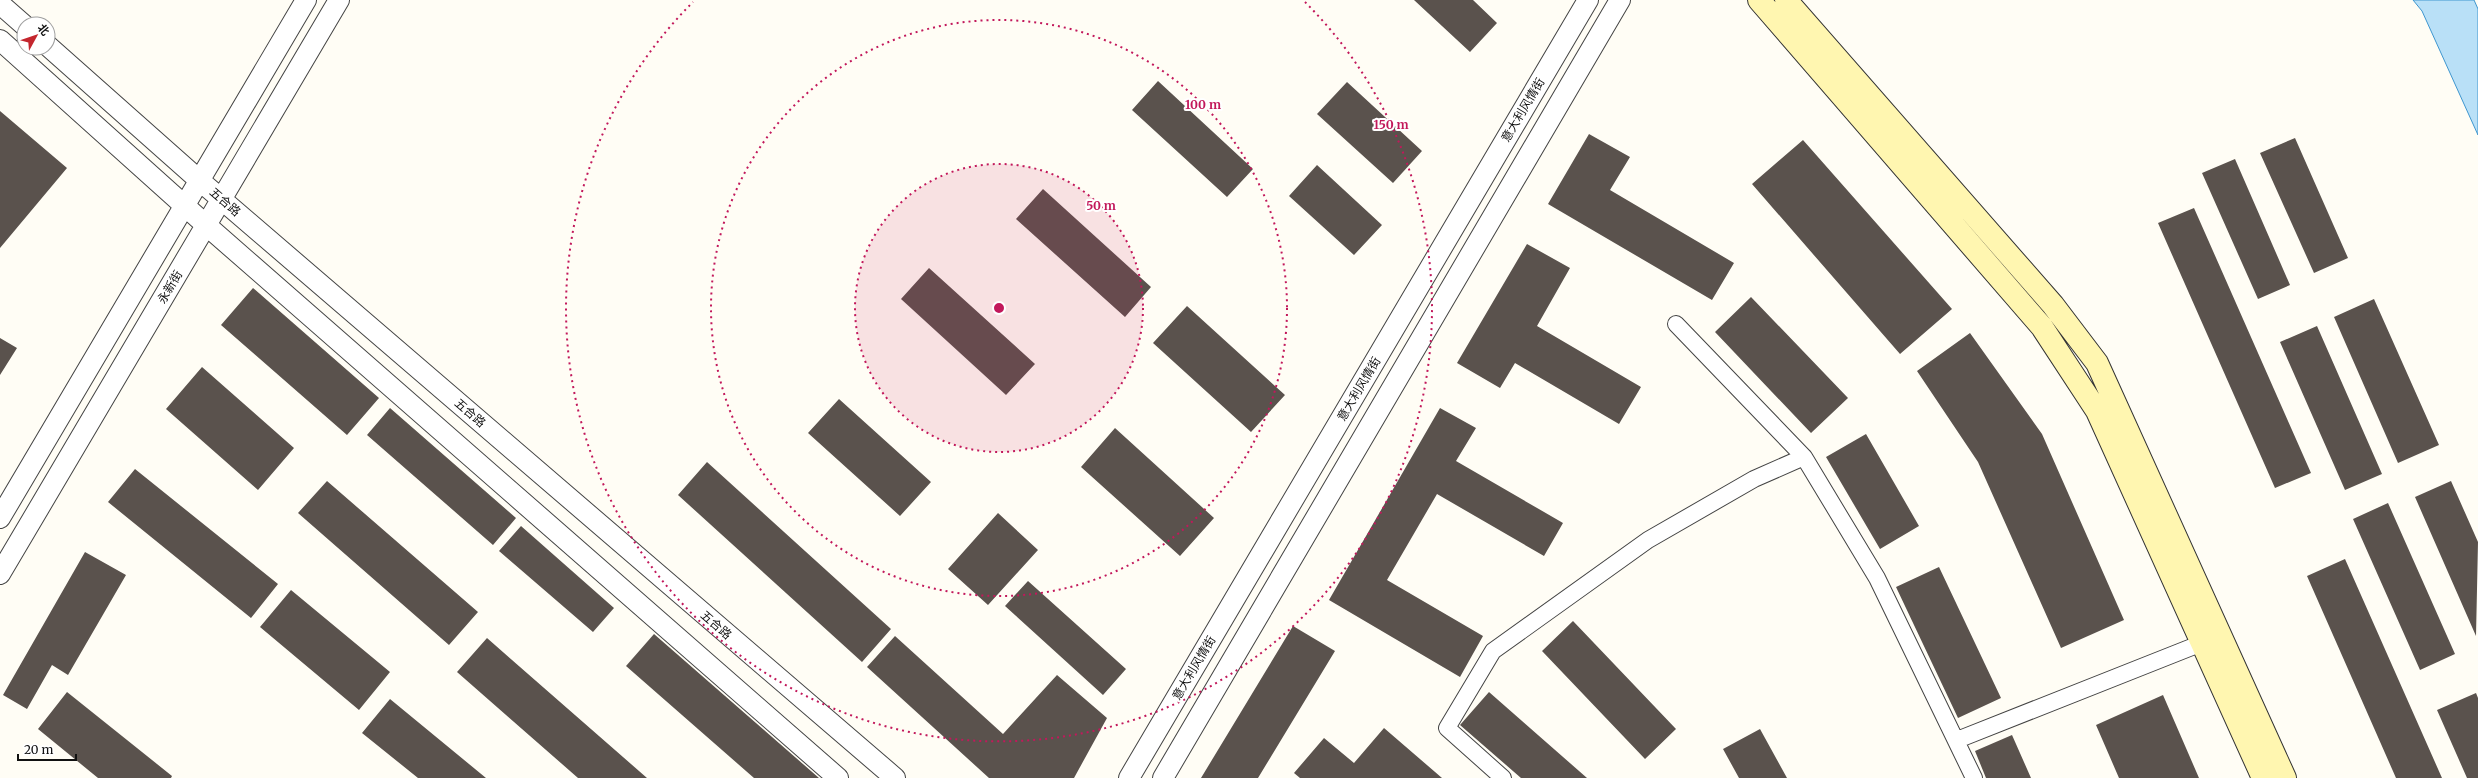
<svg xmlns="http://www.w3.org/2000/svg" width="2478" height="778" viewBox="0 0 2478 778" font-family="Merriweather,'Noto Sans SC',serif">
  <rect width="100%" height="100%" fill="#fffdf5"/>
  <!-- water -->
  <path fill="#b9e0f7" stroke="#3f96cf" d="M2413,0H2474L2478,9V135L2422,11Z"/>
  <!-- building -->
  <path fill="#5a524d" d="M1414,0H1473L1497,23L1470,52Z
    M1158,81L1253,169L1227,197L1132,110Z
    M1347,82L1422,151L1393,183L1317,114Z
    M0,111L67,168L0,248Z
    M1589,134L1630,157L1610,190L1734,263L1712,300L1548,204Z
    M2295,138L2348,258L2314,273L2260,153Z
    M1803,140L1952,309L1900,354L1752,184Z
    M2235,159L2290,285L2258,299L2202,173Z
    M1317,165L1382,225L1354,255L1289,196Z
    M1043,189L1151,287L1125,317L1016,219Z
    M2194,208L2311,473L2275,488L2158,223Z
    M1527,244L1570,268L1537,326L1641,387L1619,424L1515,363L1500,388L1457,363Z
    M929,268L1035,364L1006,395L901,299Z
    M253,288L379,398L347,435L221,325Z
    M1751,297L1848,398L1811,433L1715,332Z
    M2374,299L2439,445L2398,463L2334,317Z
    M1187,306L1285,395L1251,432L1153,343Z
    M2317,326L2382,474L2345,490L2280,342Z
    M1970,333L2042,434L2124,620L2061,648L1978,462L1917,371Z
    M0,338L17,348L0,375Z
    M202,367L294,448L258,490L166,409Z
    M839,399L931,482L900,516L808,433Z
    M390,408L516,518L493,545L367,435Z
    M1440,408L1476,428L1456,461L1563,523L1544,556L1437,494L1387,580L1483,636L1460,677L1329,600Z
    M1115,428L1214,518L1180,556L1081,467Z
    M1866,434L1919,526L1880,549L1826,457Z
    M707,462L891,629L862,662L678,495Z
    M135,469L278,584L251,618L108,502Z
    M327,481L478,612L449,645L298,513Z
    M2451,481L2478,542L2476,636L2415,497Z
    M2388,503L2455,654L2420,670L2353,519Z
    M998,513L1038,550L988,605L948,569Z
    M521,526L614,608L593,632L499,551Z
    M85,552L126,575L68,675L52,665L27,709L3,695Z
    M2345,559L2442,778H2396L2307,576Z
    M1939,567L2001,698L1958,718L1896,587Z
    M1028,581L1126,669L1103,695L1005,606Z
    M291,590L390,672L359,710L260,627Z
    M1573,621L1676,729L1645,759L1542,651Z
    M1293,626L1335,651L1258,778H1201Z
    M654,634L819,778H754L626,666Z
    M895,636L1003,734L1057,675L1107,718L1074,778H989L867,667Z
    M487,638L647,778H578L457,672Z
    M67,692L172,776L171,778H98L38,729Z
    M1489,692L1587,778H1521L1460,725Z
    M2476,693L2478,698V778H2467L2437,710Z
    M2163,695L2199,778H2119L2096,725Z
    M390,699L486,778H418L362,733Z
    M1384,728L1442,778H1300L1294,773L1324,738L1354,763Z
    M1760,729L1787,778H1739L1723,749Z
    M2012,735L2031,778H1986L1975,751Z"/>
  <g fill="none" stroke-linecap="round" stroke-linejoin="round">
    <defs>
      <path id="minor" d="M1676,324L1804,457L1877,578L1974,778
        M1957,740L2202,643
        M1503,778L1447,728L1493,651L1648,540L1754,479L1804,457"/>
      <path id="tertiary" d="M0,4L24,25
        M0,40L206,225L838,778
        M48,46L199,180L895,778
        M0,518L306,0
        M0,574L339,0
        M1129,778L1588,0
        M1163,778L1620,0"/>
      <path id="secondary" d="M1759,0L2042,327L2097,411L2263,778
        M1786,0L2053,305L2097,363L2285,778"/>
    </defs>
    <!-- minor casing -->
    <use href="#minor" stroke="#444" stroke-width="18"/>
    <!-- tertiary casing -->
    <use href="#tertiary" stroke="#444" stroke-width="22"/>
    <!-- secondary casing -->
    <use href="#secondary" stroke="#333" stroke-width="24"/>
    <!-- minor -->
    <use href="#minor" stroke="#fff" stroke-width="16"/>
    <!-- tertiary -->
    <use href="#tertiary" stroke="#fff" stroke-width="20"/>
    <!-- secondary -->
    <use href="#secondary" stroke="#fff6b0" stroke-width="22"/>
  </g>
  <!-- distance rings -->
  <circle cx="999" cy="308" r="144" fill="#c2185b" fill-opacity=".12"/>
  <g fill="none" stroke="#c2185b" stroke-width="2" stroke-dasharray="2 4">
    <circle cx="999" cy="308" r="144"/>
    <circle cx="999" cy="308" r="288"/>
    <path d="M1305 2A433 433 0 1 1 693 2"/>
  </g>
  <g text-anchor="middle" stroke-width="4" stroke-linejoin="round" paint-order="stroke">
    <!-- street labels -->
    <g font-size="12" fill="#111" stroke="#fff">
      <text transform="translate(1523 110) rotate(-59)" y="4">意大利风情街</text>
      <text transform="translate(225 202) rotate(41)" y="4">五合路</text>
      <text transform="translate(170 287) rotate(-59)" y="4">永新街</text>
      <text transform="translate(1359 389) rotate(-59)" y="4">意大利风情街</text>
      <text transform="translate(470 413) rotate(41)" y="4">五合路</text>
      <text transform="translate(716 625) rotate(41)" y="4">五合路</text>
      <text transform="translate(1194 668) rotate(-59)" y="4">意大利风情街</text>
    </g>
  </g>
  <circle cx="999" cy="308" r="6" fill="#c2185b" stroke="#fff" stroke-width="2"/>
  <g font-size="12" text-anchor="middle" font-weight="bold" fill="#c2185b" stroke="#fff" stroke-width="4" stroke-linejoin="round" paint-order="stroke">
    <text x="1203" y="109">100 m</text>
    <text x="1391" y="129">150 m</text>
    <text x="1101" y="210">50 m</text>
  </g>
  <!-- north arrow -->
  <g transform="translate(36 36) rotate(50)"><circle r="19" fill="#ffffff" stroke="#a0a0a0"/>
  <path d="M0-3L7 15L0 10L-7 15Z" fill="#c4262e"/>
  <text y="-6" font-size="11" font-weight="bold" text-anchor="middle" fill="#111111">北</text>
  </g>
  <!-- scale -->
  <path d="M18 754v6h58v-6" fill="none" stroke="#111111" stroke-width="2"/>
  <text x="24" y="754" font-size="12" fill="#111111" stroke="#ffffff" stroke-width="3" paint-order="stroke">20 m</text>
</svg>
